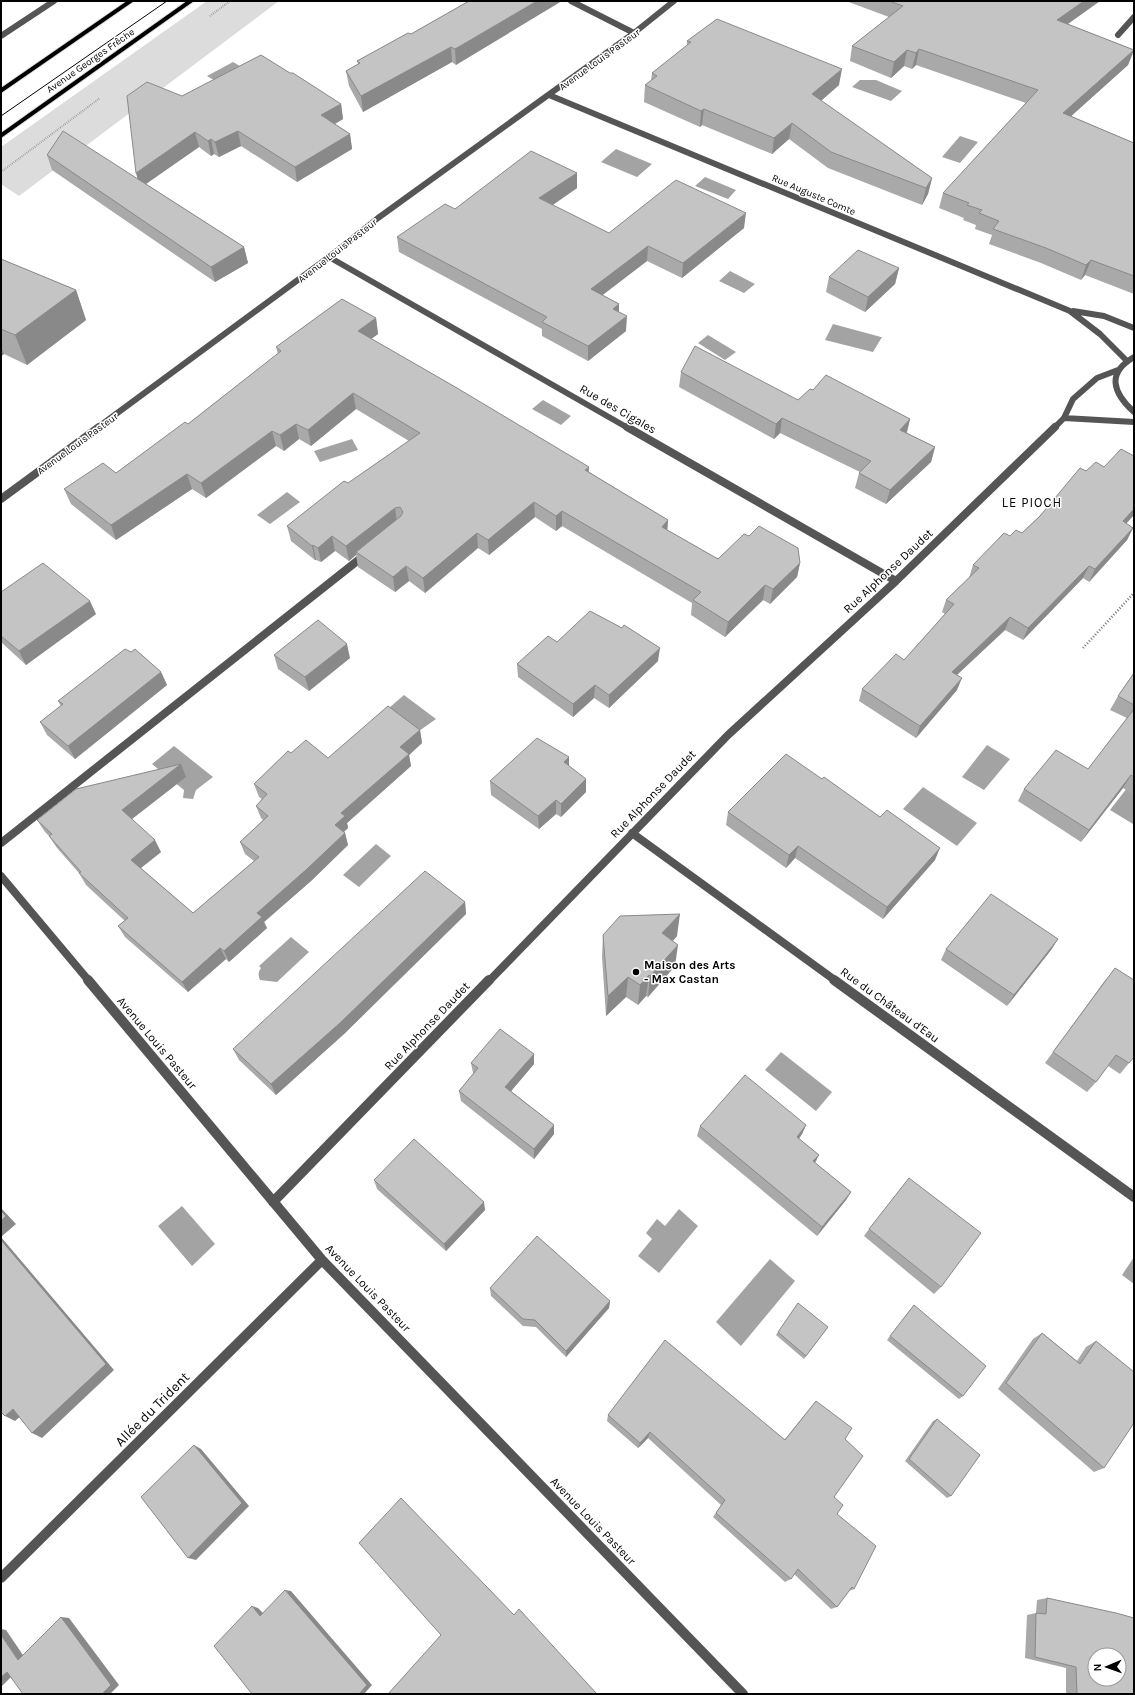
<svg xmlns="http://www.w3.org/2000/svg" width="1135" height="1695" viewBox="0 0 1135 1695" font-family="Karla,sans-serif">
  <rect width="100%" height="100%" fill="#fff"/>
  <!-- green -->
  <path fill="#dcdcdc" d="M207,1H279L19,196L1,184V147Z"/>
  <!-- water -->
  <path fill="#a3a3a3" d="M233,62L245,69L219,83L207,76Z
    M860,80H876L902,91L891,101L852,87Z
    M960,136L978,142L960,163L942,157Z
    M616,149L652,164L637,177L601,162Z
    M705,177L736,190L728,199L695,186Z
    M730,271L755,284L744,293L719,281Z
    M833,324L881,337H882L873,352L825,340Z
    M708,335L736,352L725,360L698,343Z
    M543,400L571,416L561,425L532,409Z
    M352,439L358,450L320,462L314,451Z
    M287,492L300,502L270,524L257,515Z
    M404,695L436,719L419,731L389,708Z
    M987,745L1010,759L984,790L962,777Z
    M174,746L213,777L196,790L193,799L183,798L184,790L152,764Z
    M1134,779V823L1133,824L1110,810Z
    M923,787L977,823L957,846L903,809Z
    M376,844L391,856L359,887L343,875Z
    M291,937L309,952L277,982L260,980C258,976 258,972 261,968L259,966Z
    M781,1052L832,1092L816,1111L765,1070Z
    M182,1206L215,1244L192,1266L158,1226Z
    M679,1209L698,1226L659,1273L638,1256L652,1239L646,1233L657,1219L665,1226Z
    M1134,1257V1284L1122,1275Z
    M770,1259L795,1281L741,1346L716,1322Z"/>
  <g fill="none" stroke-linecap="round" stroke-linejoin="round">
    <defs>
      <path id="primary" d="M127,1H134L1,93V88Z
        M187,1H194L1,138V133Z"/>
    </defs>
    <!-- primary casing -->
    <use href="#primary" stroke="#dbdbdb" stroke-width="2"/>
    <!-- path-far1 -->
    <path stroke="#777" stroke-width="2" stroke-dasharray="0.5 1.5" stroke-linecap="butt" d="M210,16L230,1
      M1,172L100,98"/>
    <!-- path -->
    <path stroke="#777" stroke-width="2.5" stroke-dasharray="1 2" stroke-linecap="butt" d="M1083,648L1134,593"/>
    <!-- service-far1 -->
    <path stroke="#555" stroke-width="6" d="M1,36L54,1"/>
    <!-- service -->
    <path stroke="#555" stroke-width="8" d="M1,843L366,554"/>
    <!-- minor-far2 -->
    <path stroke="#555" stroke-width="6" d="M571,1L634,33
      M1118,35L1134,17
      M549,95L1070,311L1100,334L1126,360
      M329,257L628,428
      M1073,311L1104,316L1134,328
      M1134,357C1106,373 1113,393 1134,412
      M1064,418L1134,422
      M97,428L329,257L378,218L634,33L674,1
      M1054,428L1064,418L1073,399L1097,378L1118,370"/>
    <!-- minor-far1 -->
    <path stroke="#555" stroke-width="8" d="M627,427L896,581
      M1,499L99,427
      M632,833L836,981
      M1,876L89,981
      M489,981L728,735L896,581L1055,427"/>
    <!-- minor -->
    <path stroke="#555" stroke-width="10" d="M88,980L322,1260L743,1694
      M834,980L1134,1197
      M273,1202L489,980
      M1,1578L322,1260"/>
    <!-- primary -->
    <use href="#primary" fill="#000" fill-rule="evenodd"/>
    <!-- tram -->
    <path stroke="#000" stroke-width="1" d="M1,116L167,1"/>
  </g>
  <!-- wall -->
  <path fill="#a9a9a9" d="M469,1L456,65L452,62L363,112L349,86L346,71L358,64L357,61L411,34Z
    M846,1H1100L1068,24L1134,50L1128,65L1071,116L1134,143V294L1085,275L1081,280L1041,263L989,244L992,235L975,229L976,225L963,220L964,218L939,208L943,193L1026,103L916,65L912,69L904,66L891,78L850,61L852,46L889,17Z
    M687,41L839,85L821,101L932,178L928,194L922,205L828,168L789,139L772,154L702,125L700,127L644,102L645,85L651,81L652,73L687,46Z
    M182,96L341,104L343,119L335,124L350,134L352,149L297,182L241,146L219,157L214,154L211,156L199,147L146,184L244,247L248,263L215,282L52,170L47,155L137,179Z
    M577,173V188L552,205L609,233L744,228L682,278L647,261L602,295L619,304V312L626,331L588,361L542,336V329L399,252L397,237L455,209Z
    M1,259L76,290L86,320L27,365L4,354L1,356Z
    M899,268L895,284L865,312L826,292L829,277Z
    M376,318L378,334L371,339L589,472L668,520L667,530L718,559L800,563L797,577L770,604L763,600L725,637L691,615L692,603L562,526L556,531L535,517L489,555L478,548L425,593L409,581L395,592L358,567L356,555L349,561L335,551L321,562L316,560H315L291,541L287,526L409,441L356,409L311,446L299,439L284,451L276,446L206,498L192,489L116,540L71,504L64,489L116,473L188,424L278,354L276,347Z
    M681,372L798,400L910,419L907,433L935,447L931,462L886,504L855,488L859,473L860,472L780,433L774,439L679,387Z
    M1134,456V515L1126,524L1133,528L1127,540L1089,582L1083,578L1023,640L1005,630L957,675V690L916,738L859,701L862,689L904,660L945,614L942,612L946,600L969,578L973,565L1010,536L1022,533L1086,471L1104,467Z
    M1,592L96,614L26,665L1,642Z
    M557,642L658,661L609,708L594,698L573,717L518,677L517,664Z
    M274,655L350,658L309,691L278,669Z
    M161,672L167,685L75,759L47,735L40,722L61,706L58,701Z
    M1134,673V795L1123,788L1081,842L1018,801L1024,789L1088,769L1127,718L1110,710L1118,696Z
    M420,730L422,743L409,755L411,766L347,823L348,828L344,832L345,833L348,845L311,881L264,922L267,928L229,962L226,959L188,992L125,937L118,926L125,921L86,885L79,873L57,848L49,836L45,832L37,820L181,764L186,777L132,819L161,852L141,868L193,913L254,861L245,854L240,842L263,820L261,818L256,806L262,799L259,797L254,784L291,753L328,758Z
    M569,757V766L586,792L561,817L556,814L539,829L491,795L490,781Z
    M728,812L935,860L883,919L795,858L786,868L726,825Z
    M465,902L466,914L344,1034L276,1095L239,1060L233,1049Z
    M603,935L677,936L673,941L675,966L648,997L646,996L638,1005L626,997L606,1016L602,957Z
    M1058,939L1051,950L1007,1006L941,960L946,949Z
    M1106,979L1129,1063L1120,1074L1108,1066L1096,1082L1087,1092L1045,1063Z
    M471,1063L534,1064L511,1091L554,1125V1134L534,1159L461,1101L459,1091L473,1074V1073Z
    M806,1125L802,1134L799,1139L819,1155L815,1163L851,1192L846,1200L817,1236L697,1136L700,1126Z
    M374,1180L485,1210L446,1251L377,1189Z
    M869,1229L941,1287L934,1294L864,1236Z
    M490,1288L610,1301L609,1308L566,1357L536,1327L523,1326L491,1296Z
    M914,1305L963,1396L959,1399L887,1340Z
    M828,1327L804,1359L776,1335L778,1332Z
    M1042,1333L1077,1361L1086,1347L1096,1341L1104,1468L1094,1472L998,1389L1033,1339Z
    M816,1401L845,1439L834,1497L854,1589L849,1591L837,1607L831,1609L794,1574L791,1579L785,1582L713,1517L721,1505L648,1438L638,1448L607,1421L608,1415L785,1439Z
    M937,1419L951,1496L947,1498L905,1461L933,1421Z
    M1047,1598L1134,1694H1066V1668L1025,1658L1027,1615L1036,1613L1037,1600Z"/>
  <!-- shaded-wall -->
  <path fill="#898989" d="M537,1H562L456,65L455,49Z
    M1084,1H1100L1052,35L1057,20Z
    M451,47L452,62L363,112L361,96Z
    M919,49L916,65L912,69L916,53Z
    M907,50L904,66L891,78L894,62Z
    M1134,50L1128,65L1058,128L1063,113Z
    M842,69L839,85L809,111L812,94Z
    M341,104L343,119L324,130L321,115Z
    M704,109L702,125L700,127L701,111Z
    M792,123L789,139L772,154L774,138Z
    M238,131L241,146L219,157L215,142Z
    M195,132L199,147L140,188L136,173Z
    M350,134L352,149L297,182L295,167Z
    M211,139L214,154L211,156L208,141Z
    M577,173V188L540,214L539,198Z
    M932,178L928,194L922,205L926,188Z
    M746,213L744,228L682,278L683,263Z
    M648,246L647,261L591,304V289Z
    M244,247L248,263L215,282L211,267Z
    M1091,260L1085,275L1081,280L1086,265Z
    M899,268L895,284L865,312L868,297Z
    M76,290L86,320L27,365L15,335Z
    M619,304V319L613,309Z
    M627,316L626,331L588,361V346Z
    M376,318L378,334L360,347L358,331Z
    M1,347L4,354L1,356Z
    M353,393L356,409L311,446L308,430Z
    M782,418L780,433L774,439L776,424Z
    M910,419L906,434L900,430Z
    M296,424L299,439L284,451L280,435Z
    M272,431L276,446L206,498L201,483Z
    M935,447L931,462L886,504L890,490Z
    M589,467L588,482L585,470Z
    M187,474L192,489L116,540L111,525Z
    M534,502L535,517L489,555L488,540Z
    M395,508L397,523L356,552V555L349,561L346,546Z
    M1134,509V515L1116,534L1123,521Z
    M562,511V526L556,531V516Z
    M668,520L667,535L662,527Z
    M1133,528L1127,540L1089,582L1095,569Z
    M477,533L478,548L425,593L423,578Z
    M332,536L335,551L321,562L318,548Z
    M313,545L316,560H315L312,546Z
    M800,563L797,577L770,604L773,589Z
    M406,566L409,581L395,592L393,577Z
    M1089,566L1083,578L1023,640L1028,628Z
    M765,585L763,600L725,637L728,622Z
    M90,601L96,614L26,665L19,651Z
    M1010,617L1005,630L947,684L952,672Z
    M347,644L350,658L309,691L305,677Z
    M660,648L658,661L609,708V695Z
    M161,672L167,685L75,759L68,746Z
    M962,678L957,690L916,738L920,726Z
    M595,685L594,698L573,717V704Z
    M420,730L422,743L409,755L411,766L347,823L348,828L338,837L335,825L341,813L400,747Z
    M569,757V771L564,762Z
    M181,764L186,777L128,822L122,810Z
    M1131,775L1123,788L1081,842L1089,830Z
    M586,779V792L561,817V804Z
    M556,800V814L539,829L538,816Z
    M345,833L348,845L311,881L264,922L267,928L229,962L224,951L257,913Z
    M155,840L161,852L137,871L131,860Z
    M798,846L795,858L786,868L789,855Z
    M940,848L935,860L883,919L887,907Z
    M465,902L466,914L344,1034L276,1095L271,1084Z
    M680,914L677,936L660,954L662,933Z
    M1058,939L1051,950L1007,1006L1014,995Z
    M678,945L675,966L648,997L650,976Z
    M220,948L226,959L188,992L182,982Z
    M649,975L646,996L638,1005L640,985Z
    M628,977L626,997L606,1016L608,996Z
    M534,1054V1064L506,1097L505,1087Z
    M554,1125V1134L534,1159V1149Z
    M806,1125L802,1134L793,1146L797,1137Z
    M819,1155L814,1164L813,1161Z
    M851,1192L846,1200L817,1236L822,1227Z
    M484,1202L485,1210L446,1251L444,1244Z
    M1,1208L16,1224L1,1237L114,1370L42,1438L32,1433L1,1240Z
    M610,1301L609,1308L566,1357V1351Z
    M13,1409L23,1414L15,1421L5,1416Z
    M650,1432L648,1438L638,1448L640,1443Z
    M194,1445L201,1449L249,1506L196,1560L188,1558Z
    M285,1590L291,1591L372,1685L364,1694H359Z
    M252,1606L258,1608L267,1617L260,1616Z
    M61,1617L69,1618L119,1685L110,1694H102Z
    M1,1629L6,1630L27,1661L18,1660L1,1635Z
    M7,1672H16L1,1687V1677Z"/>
  <!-- building -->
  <path fill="#c4c4c4" stroke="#898989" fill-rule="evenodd" d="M469,1H537L455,49L451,47L361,96L346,71L360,63L357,61L408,33L411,34Z
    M889,1H1084L1057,20L1134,50L1063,113L1134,143V276L1091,260L1086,265L1046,248L993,229L999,221L979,213L982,210L967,205L969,203L943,193L1038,90L919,49L916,53L907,50L894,62L852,46L903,6Z
    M717,19L842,69L812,94L932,178L926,188L831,152L792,123L774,138L704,109L701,111L645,85L657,76L652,73L691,42L687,41Z
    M261,55L290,73H293L341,104L321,115L350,134L295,167L238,131L215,142L211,139L208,141L195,132L136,173L127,96L147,82L182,96Z
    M63,131L244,247L211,267L47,155Z
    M531,151L577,173L539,198L609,233L676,180L746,213L683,263L648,246L591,289L619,304L613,309L627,316L588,346L542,322L547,317L397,237L445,204L455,209Z
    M858,250L899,268L868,297L829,277Z
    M1,259L76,290L15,335L1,329Z
    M342,299L376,318L358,331L457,388L589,467L585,470L668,520L662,527L718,559L744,534L749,536L759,526L798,548L800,563L773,589L765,585L728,622L693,600L701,592L562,511L556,516L534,502L488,540L477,533L423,578L406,566L393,577L356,552L401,516L403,512L400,507L395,508L346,546L332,536L318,548L313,545L312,546L287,526L344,481L348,483L420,433L353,393L308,430L296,424L280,435L272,431L201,483L187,474L111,525L64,489L103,463L116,473L185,422L188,424L281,351L276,347Z
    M695,346L798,400L810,389L813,390L826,375L910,419L900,430L935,447L890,490L859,473L871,461L782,418L776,424L681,372Z
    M1121,449L1134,456V509L1123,521L1133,528L1095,569L1089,566L1028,628L1010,617L952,672L962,678L920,726L862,689L896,654L904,660L954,604L946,600L979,568L973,565L1004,533L1010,536L1016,530L1022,533L1040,516L1080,468L1086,471L1096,462L1104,467Z
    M43,563L90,601L19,651L1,636V592Z
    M590,611L622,628L624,625L660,648L609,695L595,685L573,704L517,664L548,636L557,642Z
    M318,620L347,644L305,677L274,655Z
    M125,649L131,652L135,649L161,672L68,746L40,722L63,704L58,701Z
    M1134,673V705L1118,696Z
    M388,706L420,730L400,747L409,754L341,813L345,816L335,825L345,833L307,869L257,913L262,917L224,951L220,948L182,982L118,926L128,918L79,873L81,872L49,836L52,834L37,820L76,789L181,764L122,810L155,840L131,860L193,913L259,857L240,842L268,816L256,806L267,794L254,784L288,751L291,753L306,740L328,758Z
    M1134,709V777L1131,775L1089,830L1024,789L1056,750L1088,769Z
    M537,738L569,757L564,762L586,779L561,804L556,800L538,816L490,781Z
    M786,754L822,779L824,777L880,817L887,810L940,848L887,907L798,846L789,855L728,812Z
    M425,871L465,902L340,1023L271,1084L233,1049Z
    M991,894L1058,939L1014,995L946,949Z
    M680,914L662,933L678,945L650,976L649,975L640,985L628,977L608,996L603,935L620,916Z
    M1115,968L1134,980V1057L1129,1063L1116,1055L1096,1082L1053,1052Z
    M500,1029L534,1054L505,1087L554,1125L534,1149L459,1091L478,1068L471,1063Z
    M745,1075L806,1125L797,1137L819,1155L813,1161L851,1192L822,1227L700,1126Z
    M414,1139L484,1202L444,1244L374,1180Z
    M909,1178L981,1233L941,1287L869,1229Z
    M1,1211L6,1216L1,1221Z
    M537,1236L610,1301L566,1351L535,1320L523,1319L490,1288Z
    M1,1240L106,1364L32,1433L13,1409L5,1416L1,1412Z
    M798,1303L828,1327L806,1356L778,1332Z
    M914,1305L986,1366L963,1396L890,1336Z
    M1042,1333L1080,1364L1096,1341L1134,1372V1423L1104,1468L1006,1383Z
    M665,1340L785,1440L816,1401L852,1428L845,1439L863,1456L834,1497L843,1505L837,1514L876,1546L854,1589L852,1587L837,1607L798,1569L791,1579L716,1513L725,1500L650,1432L640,1443L608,1415Z
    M937,1419L980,1455L951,1496L909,1459Z
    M194,1445L242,1503L188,1558L141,1497Z
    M401,1498L514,1615L519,1609L597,1694H388L441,1635L359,1543Z
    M285,1590L367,1685L359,1694H252L214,1646L252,1606L260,1616Z
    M1047,1598L1116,1613L1134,1618V1694H1077L1076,1667L1035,1657L1036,1613L1046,1614ZM1095,1655H1119V1679H1095Z
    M61,1617L111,1685L102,1694H23L7,1672L1,1677V1635L18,1660Z"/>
  <!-- markers -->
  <circle fill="#000" stroke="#fff" stroke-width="1.5" cx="636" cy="972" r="4"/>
  <g text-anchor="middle" stroke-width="3" stroke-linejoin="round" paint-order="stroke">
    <!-- far-street labels -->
    <g font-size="10" fill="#000" stroke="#fff">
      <text transform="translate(599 59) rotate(-36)" y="4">Avenue Louis Pasteur</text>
      <text transform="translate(90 60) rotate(-35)" y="4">Avenue Georges Frêche</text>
      <text transform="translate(814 194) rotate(23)" y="4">Rue Auguste Comte</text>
      <text transform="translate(337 250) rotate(-38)" y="4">Avenue Louis Pasteur</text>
      <text transform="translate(77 443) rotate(-36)" y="4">Avenue Louis Pasteur</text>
    </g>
    <!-- street labels -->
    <g font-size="12" fill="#000" stroke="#fff">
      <text transform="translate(618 409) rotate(30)" y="4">Rue des Cigales</text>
      <text transform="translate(888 571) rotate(-43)" y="4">Rue Alphonse Daudet</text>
      <text transform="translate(653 794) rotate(-46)" y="4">Rue Alphonse Daudet</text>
      <text transform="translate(890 1005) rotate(36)" y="4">Rue du Château d'Eau</text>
      <text transform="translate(427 1026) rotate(-46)" y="4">Rue Alphonse Daudet</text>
      <text transform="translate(157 1043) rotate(50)" y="4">Avenue Louis Pasteur</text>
      <text transform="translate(368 1288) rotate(46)" y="4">Avenue Louis Pasteur</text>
      <text transform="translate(593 1521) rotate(46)" y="4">Avenue Louis Pasteur</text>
    </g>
    <!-- poi labels -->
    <g font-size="12" font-weight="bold" fill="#000" stroke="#fff" text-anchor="start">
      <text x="644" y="969">Maison des Arts<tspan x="644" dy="14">- Max Castan</tspan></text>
    </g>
    <!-- neighbourhood labels -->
    <g font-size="13" letter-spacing="1" fill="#000" stroke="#fff">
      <text x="1032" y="507">LE PIOCH</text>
    </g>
    <!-- near-street labels -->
    <g font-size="14" fill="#000" stroke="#fff">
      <text transform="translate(152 1409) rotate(-45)" y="5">Allée du Trident</text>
    </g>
  </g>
  <!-- border -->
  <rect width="1135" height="1695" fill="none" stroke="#000000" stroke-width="4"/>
  <!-- north arrow -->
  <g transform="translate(1107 1667) rotate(268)"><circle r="19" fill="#ffffff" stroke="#999999"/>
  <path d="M0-3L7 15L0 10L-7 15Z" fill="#000000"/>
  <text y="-6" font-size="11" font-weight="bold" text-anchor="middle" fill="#000000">N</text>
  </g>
</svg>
